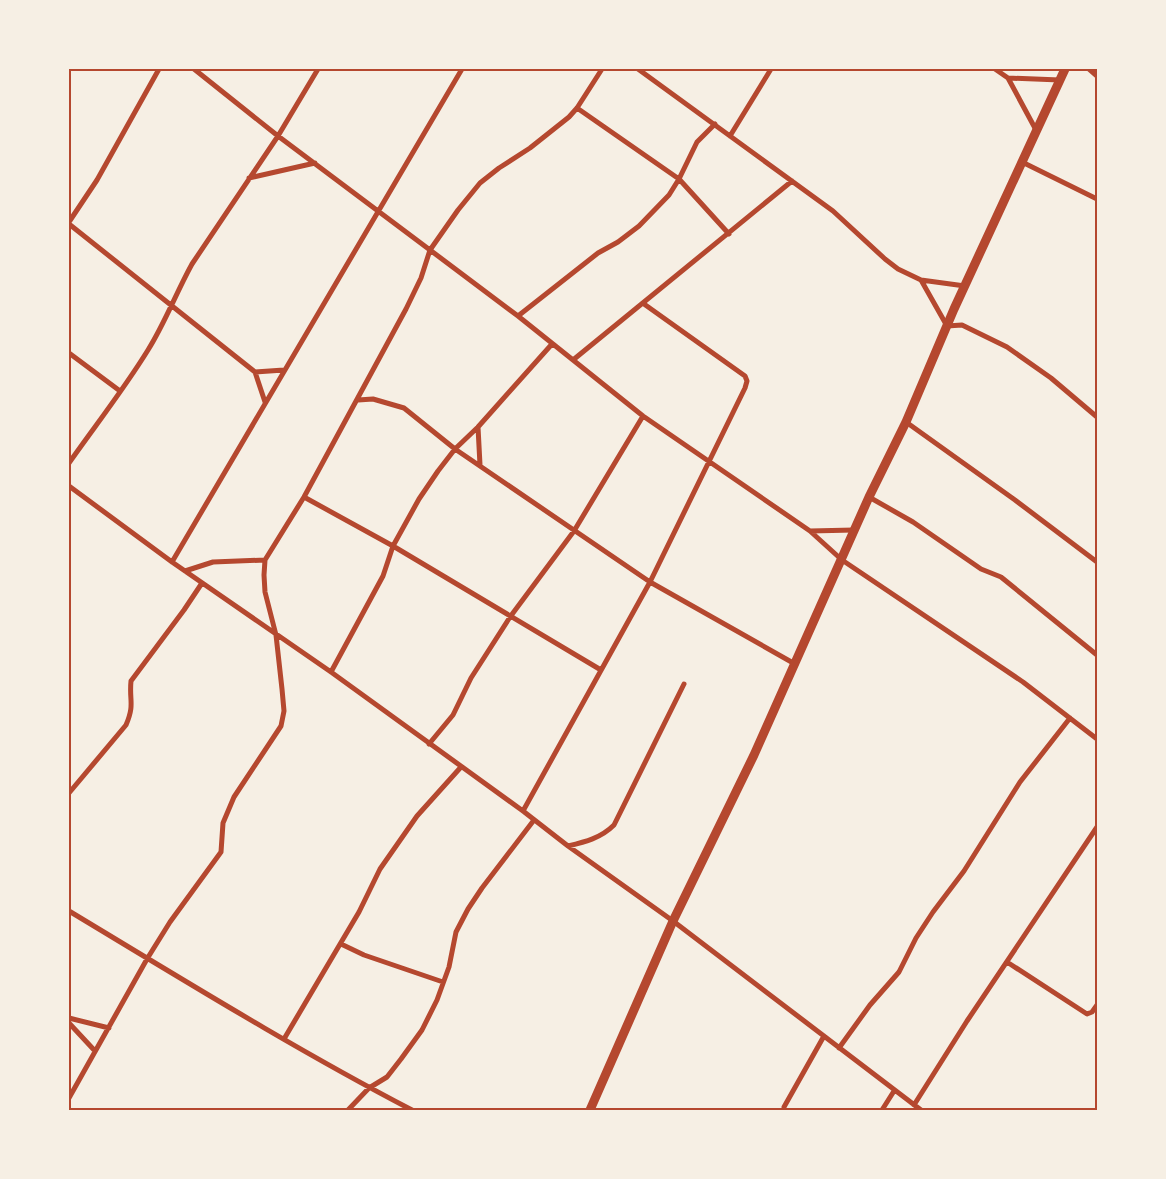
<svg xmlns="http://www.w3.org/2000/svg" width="1166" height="1179" viewBox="0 0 1166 1179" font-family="'PT Sans Narrow',sans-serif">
  <rect width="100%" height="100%" fill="#f6efe4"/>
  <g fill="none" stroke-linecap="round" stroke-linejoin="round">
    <!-- minor -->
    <path stroke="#b5482f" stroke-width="5" d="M194,69L278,136L518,316L643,416L810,531L842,560L1023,682L1097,739
      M638,69L833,211L885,259L898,269L921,280L965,286
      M995,69L1008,78L1036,130
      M1089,69L1097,76
      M1008,78L1060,80
      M577,108L679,179L729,234
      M730,136L771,69
      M1022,162L1097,199
      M249,178L315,163
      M69,222L97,180L159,69
      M69,224L255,372L265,402
      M921,280L947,326L962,325L1007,347L1051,378L1097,417
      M518,316L598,253L618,242L639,226L669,195L679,179L697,142L715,124
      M69,353L120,391
      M573,360L792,181
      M255,372L284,370
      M358,400L373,399L404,408L455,449L650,582L795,664
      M906,422L1015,500L1097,562
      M478,427L480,465
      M69,463C95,426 124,389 148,350C165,323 176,293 192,264L278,136L318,69
      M69,486L172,562L331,672L523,811L568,846L673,921L921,1110
      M304,497L393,546L601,670
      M869,497L913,522L981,569L1001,577L1097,655
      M810,531L854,530
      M172,562L462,69
      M185,571L213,562L265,560
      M331,672L383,576L393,546L419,499L438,471L455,449L478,427L552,344
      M429,744L453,715L471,678L510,617L574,531L643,416
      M69,793L126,725C135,704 129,701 131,681L184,610L202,583
      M523,811L650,582L745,388L747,381L745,376L644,304
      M568,846C585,842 601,838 614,825L684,684
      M69,911C182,979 295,1049 412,1110
      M341,944L364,955L443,982
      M1007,962L1087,1014L1092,1012L1097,1005
      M69,1018L109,1028
      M69,1023L95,1051
      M284,1039L359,912L380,869L417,816L461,767
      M839,1048L870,1005L899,972L916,938L933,912L964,871L1020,782L1070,718
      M69,1098L147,959L170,922L221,852L223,823L234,797L281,726L284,711L282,689L276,635L265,592L264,575L265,560L304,497L406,309L421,278L430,250L458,210L480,183L499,168L530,148L569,117L577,108L602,69
      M914,1105L967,1021L1097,827
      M348,1110L369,1088L387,1077L401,1059L422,1030L437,1000L449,967L456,932L468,909L482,888L534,820
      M784,1110V1107L824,1036
      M882,1110L894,1091"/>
    <!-- tertiary -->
    <path stroke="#b5482f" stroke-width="9" d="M590,1110L673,921L754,755L869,497L906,422L954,309L1065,69"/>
  </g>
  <!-- border -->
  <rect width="1166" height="1179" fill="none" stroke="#f6efe4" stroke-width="140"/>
  <rect x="70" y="70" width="1026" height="1039" fill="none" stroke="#b5482f" stroke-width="2"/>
</svg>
